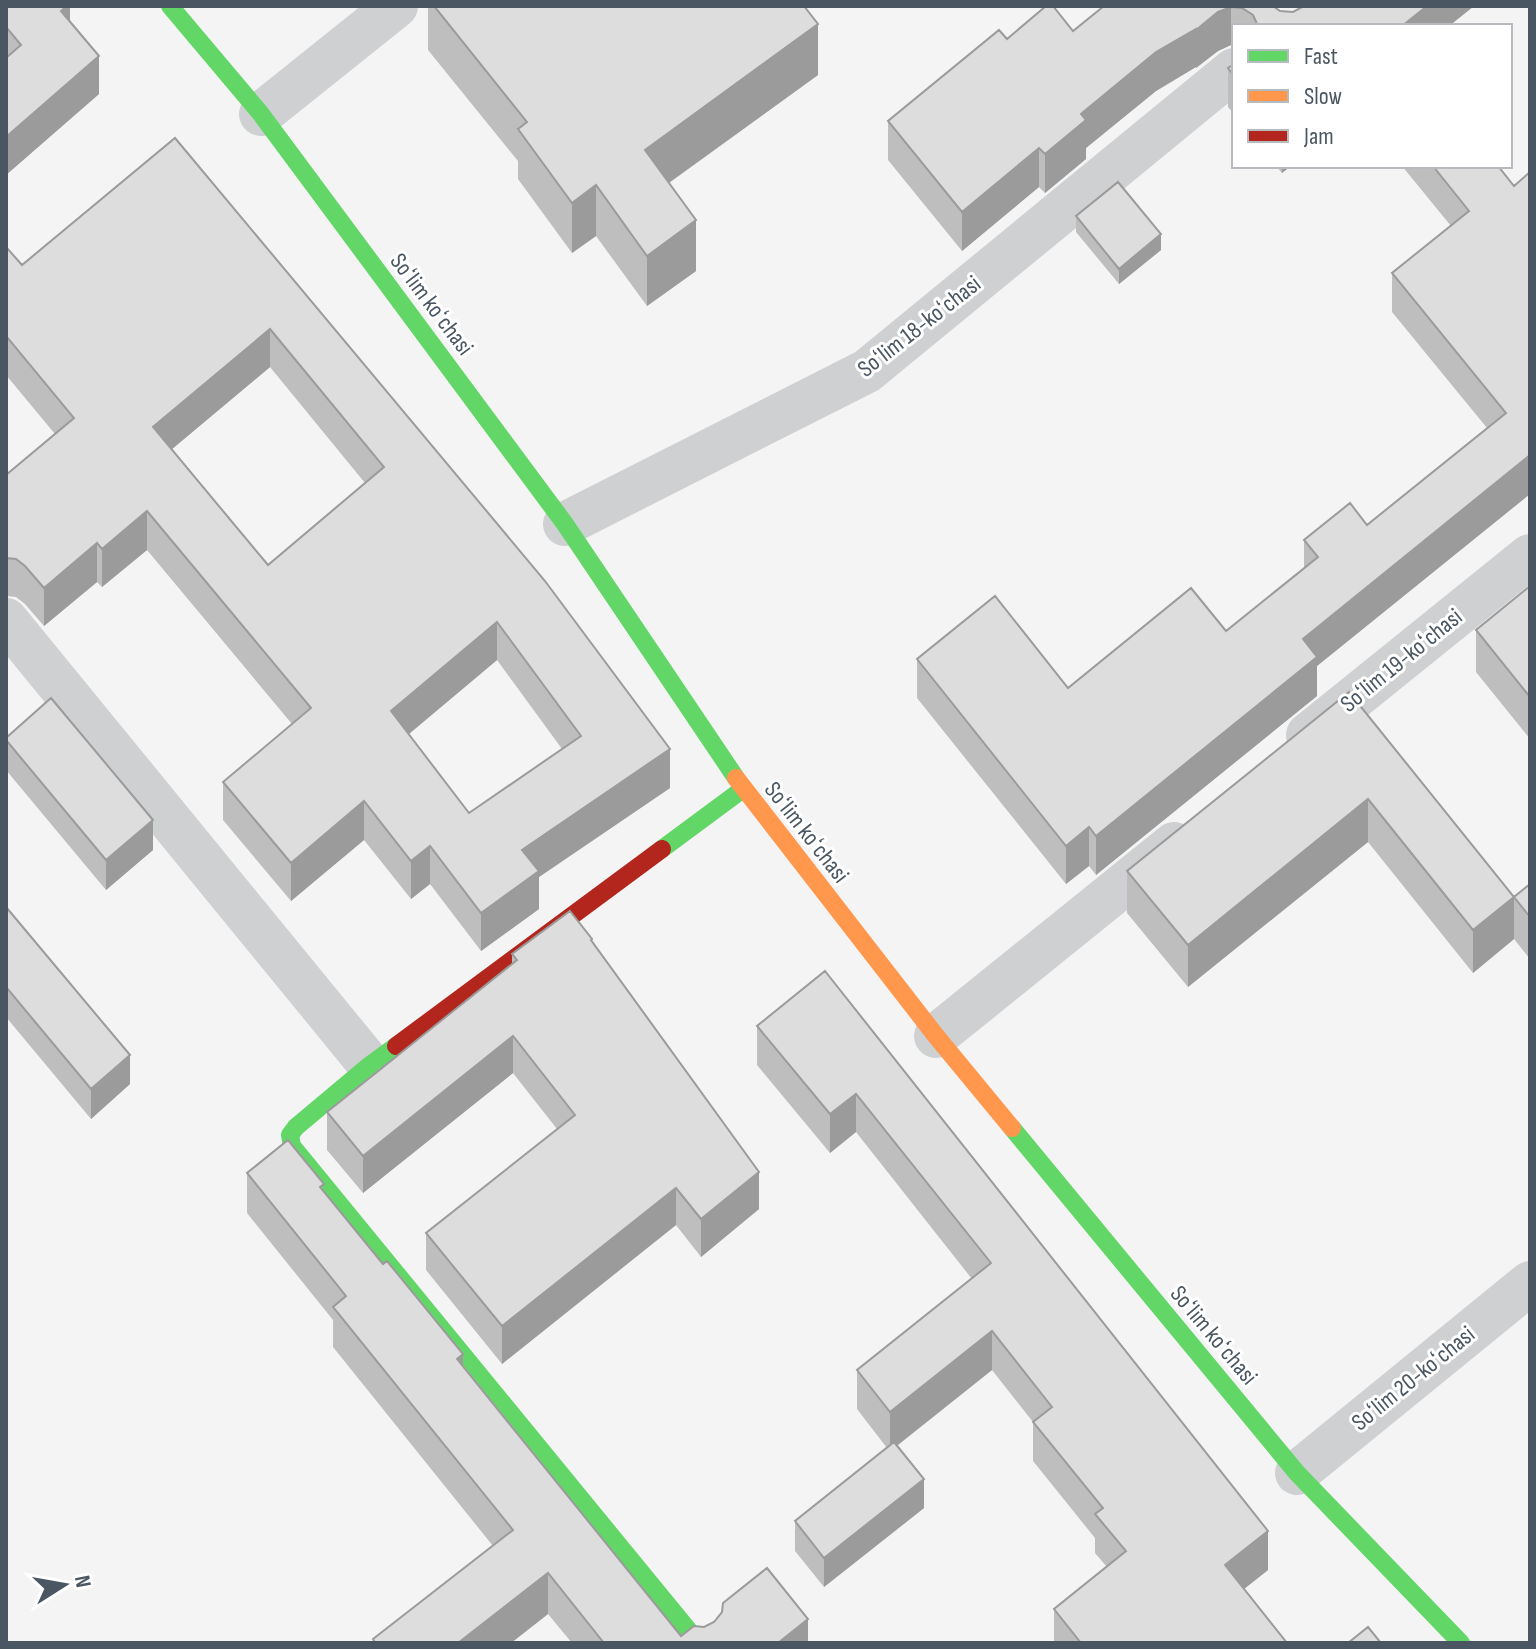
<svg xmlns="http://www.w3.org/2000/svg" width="1536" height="1649" viewBox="0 0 1536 1649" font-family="'Sofia Sans Condensed',sans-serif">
  <rect width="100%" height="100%" fill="#f4f4f4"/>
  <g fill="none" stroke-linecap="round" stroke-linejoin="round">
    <!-- street -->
    <path stroke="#ced0d2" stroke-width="44" d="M261,114L396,6
      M565,524L867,371L1234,70
      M6,620L370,1065
      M1308,735L1530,556
      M936,1036L1174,844
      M1297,1473L1530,1283"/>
    <!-- fast -->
    <path stroke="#63d668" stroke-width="18" d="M170,6L261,114L565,524L736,778
      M662,849L743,789
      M396,1046L370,1065L296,1127L290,1135L292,1146L699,1643
      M1012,1128L1297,1473L1461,1643"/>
    <!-- slow -->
    <path stroke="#ff974d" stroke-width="18" d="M736,778L936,1036L1012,1128"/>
    <!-- jam -->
    <path stroke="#b3261e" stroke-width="18" d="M396,1046L662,849"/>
  </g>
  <!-- wall -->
  <path fill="#bebebf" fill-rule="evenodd" d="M6,6H70V22L99,94L6,175Z
    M428,6H804L818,75L669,183L696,271L647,306L596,236L572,253L518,179V161L428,50Z
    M1104,6H1273L1280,11L1293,12L1304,6H1474L1449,26H1234V46L1231,45L1218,51L1196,68V67L1156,91L1086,148V159L1045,193L1039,187L962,251L888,160V121L1007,39L1073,31Z
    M1234,64V114L1228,107V68Z
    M175,138L670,788L539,877V909L481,951L430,884L411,899L364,840L291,901L223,820V782L292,724L147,550L102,587L97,582L44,626L25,604L16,597L6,596V475L55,434L6,375V247L22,265ZM270,367L365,483L268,565L172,449ZM497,660L562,749L469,813L409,734Z
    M1276,166H1291L1282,173Z
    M1402,166H1498L1514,186L1530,172V494L1317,666V696L1096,875L1089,866L1066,884L917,698V659L1068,688L1226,631L1304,568V540L1367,525L1487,428L1392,312V273L1451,226Z
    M1076,216L1161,250L1119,284L1076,232Z
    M1530,586V739L1476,672V630Z
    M1349,692L1514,897L1530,884V959L1514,939L1473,973L1368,842L1188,987L1127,913V871Z
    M6,738L153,850L106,890L6,770Z
    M6,907L130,1084L91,1119L6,1017Z
    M592,942L759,1209L701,1257L676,1225L502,1364L426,1270V1233L557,1129L513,1073L363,1193L327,1150V1112L512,965V954Z
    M825,971L1268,1570L1244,1589L1287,1643H1054V1609L1107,1567L1095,1553V1538L1033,1461V1422L992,1370L897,1446L924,1508L824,1587L795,1551V1521L887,1448L857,1409V1370L972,1279L856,1132L830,1153L757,1065V1026Z
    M247,1173L324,1192L681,1636L808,1643H572L548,1614L511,1643H373V1639L493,1546L333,1347V1320L247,1213Z"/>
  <!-- shaded-wall -->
  <path fill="#9b9b9b" d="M67,6H70V42L61,11Z
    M1427,6H1474L1449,26H1402Z
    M1231,7V45L1218,51L1196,68V30L1218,12Z
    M818,24V75L645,200V150Z
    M1196,29V67L1156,91L1086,148V159L1045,193V154L1081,114L1156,52Z
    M99,56V94L6,175V137Z
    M1039,148V187L962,251V212Z
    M1282,166H1291L1282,173Z
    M596,185V236L572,253V203Z
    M696,220V271L647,306V256Z
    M1161,234V250L1119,284V269Z
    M270,329V367L153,465V427Z
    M1530,455V494L1317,666V696L1096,875V836L1303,639Z
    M147,511V550L102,587V549Z
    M97,543V582L44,626V588Z
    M497,622V660L391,749V711Z
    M670,749V788L539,877V909L481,951V913L522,850Z
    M1368,799V842L1188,987V945Z
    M364,801V840L291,901V863Z
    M153,820V850L106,890V860Z
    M1089,827V866L1066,884V846Z
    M430,846V884L411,899V861Z
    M1514,897V939L1473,973V930Z
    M513,1036V1073L363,1193V1156Z
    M130,1055V1084L91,1119V1089Z
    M856,1094V1132L830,1153V1114Z
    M759,1172V1209L701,1257V1219Z
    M676,1188V1225L502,1364V1326Z
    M992,1331V1370L890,1451V1412Z
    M463,1354V1395L457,1359Z
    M924,1479V1508L824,1587V1558Z
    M1268,1531V1570L1225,1604V1565Z
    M548,1573V1614L511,1643H458Z
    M808,1619V1643H778Z"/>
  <!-- building -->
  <path fill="#ddddde" stroke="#9b9b9b" stroke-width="2" fill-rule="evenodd" d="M6,6H67L61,11L99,56L6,137V58L21,45L6,27Z
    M434,6H804L818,24L645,150L696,220L647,256L596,185L572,203L518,129L527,122Z
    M1046,6H1053L1073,31L1104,6H1273L1280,11L1293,12L1304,6H1427L1402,26H1258L1253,15L1242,8L1231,7L1218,12L1196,30V29L1156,52L1081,114L1086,120L1045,154L1039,148L962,212L888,121L999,30L1007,39Z
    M1234,64V76L1228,68Z
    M175,138L545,581L670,749L522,850L539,871L481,913L430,846L411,861L364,801L291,863L223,782L311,708L147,511L102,549L97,543L44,588L25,566L16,559L6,558V475L74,418L6,336V247L22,265ZM270,329L384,467L268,565L153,427ZM497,622L581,736L469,813L391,711Z
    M1433,166H1498L1514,186L1530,172V455L1303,639L1317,657L1096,836L1089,827L1066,846L917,659L995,596L1068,688L1191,588L1226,631L1318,557L1304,540L1350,503L1367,525L1506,413L1392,273L1469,211Z
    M1118,182L1161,234L1119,269L1076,216Z
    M1530,586V697L1476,630Z
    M1349,692L1514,897L1473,930L1368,799L1188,945L1127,871Z
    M51,698L153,820L106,860L6,740V738Z
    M1530,884V917L1514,897Z
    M6,907L130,1055L91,1089L6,987Z
    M570,911L592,939L591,940L759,1172L701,1219L676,1188L502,1326L426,1233L575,1115L513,1036L363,1156L327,1112L517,960L512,954Z
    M825,971L1268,1531L1225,1565L1287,1643H1081L1054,1609L1126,1551L1095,1514L1103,1508L1033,1422L1052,1407L992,1331L890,1412L857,1370L991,1263L856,1094L830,1114L757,1026Z
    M288,1140L324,1184L320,1187L383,1264L387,1261L463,1354L457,1359L681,1636L694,1626L704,1627L714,1622L722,1612L723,1603L767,1568L808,1619L778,1643H604L548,1573L458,1643H375L373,1639L513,1530L333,1307L346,1296L247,1173Z
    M894,1442L924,1479L824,1558L795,1521Z
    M1368,1627L1381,1643H1348Z"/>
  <g text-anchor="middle" stroke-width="6" stroke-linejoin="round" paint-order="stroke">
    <!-- street labels -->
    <g font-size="24" fill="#4a5661" stroke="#fff">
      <text transform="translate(432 304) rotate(53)" y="8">Soʻlim koʻchasi</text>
      <text transform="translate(919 326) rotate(-38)" y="8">Soʻlim 18-koʻchasi</text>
      <text transform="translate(1401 660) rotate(-39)" y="8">Soʻlim 19-koʻchasi</text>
      <text transform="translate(807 832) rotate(52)" y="8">Soʻlim koʻchasi</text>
      <text transform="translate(1214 1335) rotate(50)" y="8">Soʻlim koʻchasi</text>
      <text transform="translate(1413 1378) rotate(-39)" y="8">Soʻlim 20-koʻchasi</text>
    </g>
  </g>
  <!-- border -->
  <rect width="1536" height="1649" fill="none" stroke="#4a5661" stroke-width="16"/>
  <!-- legend -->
  <rect x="1232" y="24" width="280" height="144" fill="#ffffff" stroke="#b7bbc0" stroke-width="2"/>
  <rect x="1248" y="50" width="40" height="12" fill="#63d668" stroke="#b7bbc0" stroke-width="2"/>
  <text x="1304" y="64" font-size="24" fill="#4a5661">Fast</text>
  <rect x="1248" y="90" width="40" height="12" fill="#ff974d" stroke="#b7bbc0" stroke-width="2"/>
  <text x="1304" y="104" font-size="24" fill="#4a5661">Slow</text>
  <rect x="1248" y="130" width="40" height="12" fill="#b3261e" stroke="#b7bbc0" stroke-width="2"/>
  <text x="1304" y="144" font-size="24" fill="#4a5661">Jam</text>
  <!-- north arrow -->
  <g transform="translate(64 1585) rotate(79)" stroke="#ffffff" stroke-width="6" paint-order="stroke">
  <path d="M0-6L14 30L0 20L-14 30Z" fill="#4a5661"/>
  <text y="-12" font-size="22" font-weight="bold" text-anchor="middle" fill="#4a5661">N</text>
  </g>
</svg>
